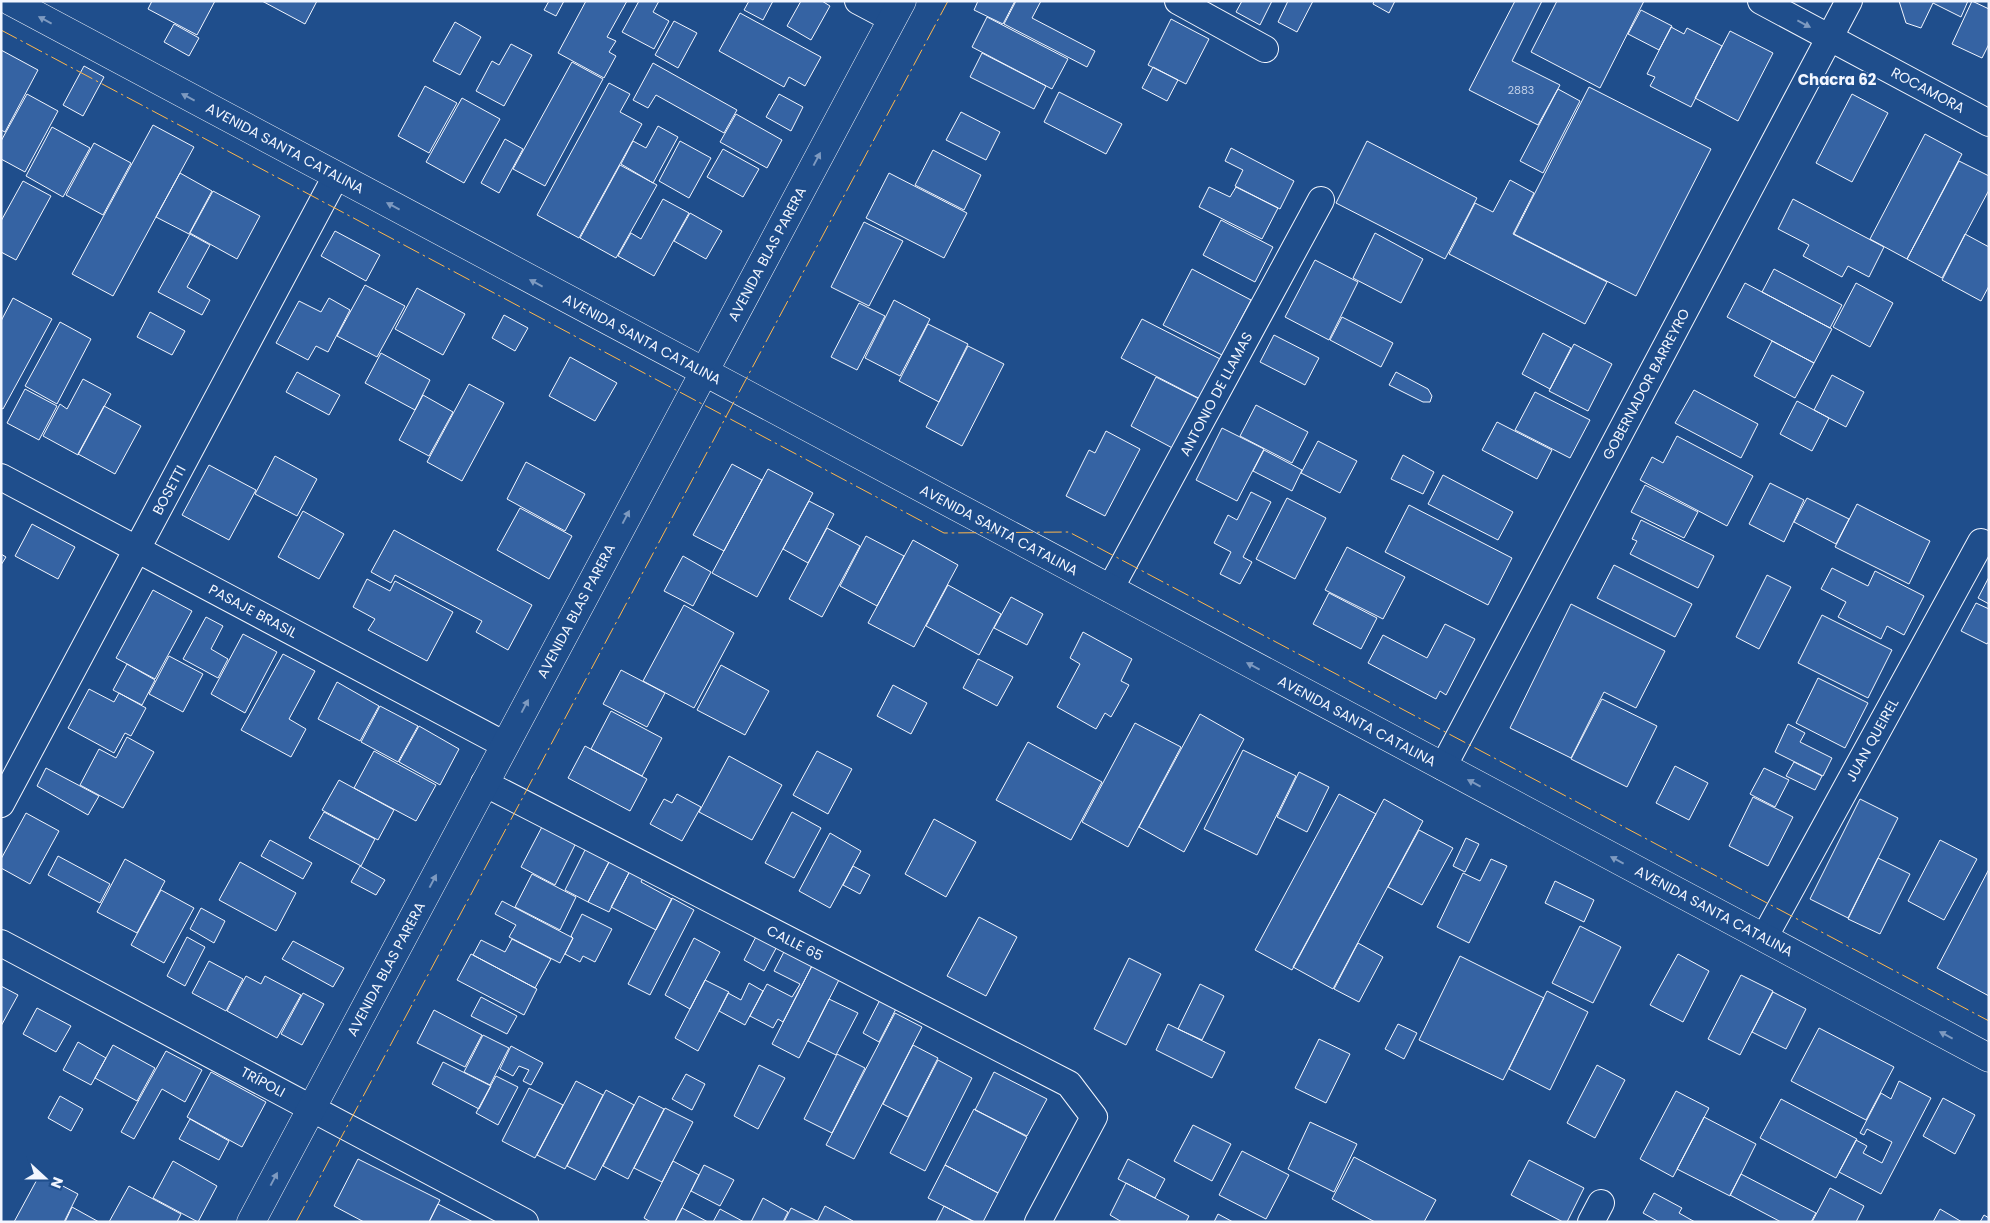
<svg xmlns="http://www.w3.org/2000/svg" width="1990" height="1223" viewBox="0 0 1990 1223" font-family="Poppins,sans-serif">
  <rect width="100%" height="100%" fill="#1f4e8c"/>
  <!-- building -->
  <path fill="#3563a3" stroke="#f2f6ff" d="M152,1H215L197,35L148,9Z
    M262,1H317L305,24Z
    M549,1H564L556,16L544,10Z
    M586,1H627L607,37L616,41L609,52L616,56L604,78L558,53Z
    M639,1H659L653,12L669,21L654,49L622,32Z
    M749,1H773L763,20L744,10Z
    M801,1H822L830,6L811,40L787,26Z
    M978,1H1015L1003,24L974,10Z
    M1016,1H1041L1032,18L1095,51L1087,67L1004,24Z
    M1242,1H1272L1260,25L1236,12Z
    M1288,1H1313L1297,32L1278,22Z
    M1374,1H1395L1389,13L1373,4Z
    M1515,1H1542L1512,61L1560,85L1538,125L1469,90Z
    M1557,1H1644L1600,88L1531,52Z
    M1899,1H1968L1961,17L1933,3L1921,28L1906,23Z
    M1972,1L1989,9V44L1982,58L1952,44Z
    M1641,10L1672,26L1659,50L1628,34Z
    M740,13L821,57L805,86L789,77L784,87L719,51Z
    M987,17L1068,59L1052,89L972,47Z
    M1171,19L1209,39L1186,84L1148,65Z
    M674,21L697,33L678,68L655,55Z
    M455,22L481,37L460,75L433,61Z
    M174,24L199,38L189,56L164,42Z
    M1671,27L1684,34L1687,28L1722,46L1691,107L1650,86L1655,77L1647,74Z
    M1730,31L1773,53L1738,121L1695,98Z
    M511,44L532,55L504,106L476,91L492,61L499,65Z
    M1,50L38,70L5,132L1,130Z
    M982,53L1046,86L1034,109L970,77Z
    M572,62L603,79L545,186L513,169Z
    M653,63L737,110L724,133L656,95L648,108L633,100Z
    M84,66L104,77L83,116L63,105Z
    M1153,67L1178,80L1167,101L1142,88Z
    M609,83L630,94L620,112L642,124L579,238L537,215Z
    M425,86L457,103L429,153L398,136Z
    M1589,87L1711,149L1636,296L1514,234Z
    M1558,89L1580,101L1543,173L1520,161Z
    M1059,92L1122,124L1106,154L1044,122Z
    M27,94L58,111L25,172L1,159V141Z
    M779,94L803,107L791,131L766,117Z
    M1852,94L1888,113L1852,182L1816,163Z
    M462,98L500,119L464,183L426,162Z
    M961,112L1000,132L986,160L946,140Z
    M736,114L782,140L767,168L720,142Z
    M153,125L194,147L113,296L72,274Z
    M658,126L678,137L653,183L621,164L633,141L646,148Z
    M52,127L90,148L63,197L26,176Z
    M1925,134L1962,154L1907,259L1870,239Z
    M505,139L523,149L499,193L481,183Z
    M680,141L711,158L689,198L659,181Z
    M1367,141L1477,198L1445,259L1336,203Z
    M94,143L131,163L103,215L66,195Z
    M1231,148L1294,181L1280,209L1235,186L1243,170L1225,161Z
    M723,149L759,169L743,197L707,177Z
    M933,150L981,175L964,210L915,185Z
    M1959,161L1989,176V190L1942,278L1907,259Z
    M620,165L657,185L616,258L580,238Z
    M180,173L212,191L189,234L156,217Z
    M889,173L967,213L944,258L866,218Z
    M1510,180L1534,193L1513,234L1607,282L1585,324L1449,254L1475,203L1493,212Z
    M23,181L51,196L16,260L1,252V221Z
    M1209,187L1230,197L1236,187L1278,208L1262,239L1199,207Z
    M213,191L260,216L237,259L190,233Z
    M663,199L689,213L654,276L618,256L631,233L641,239Z
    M1793,199L1884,247L1869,277L1848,266L1842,277L1803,256L1809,245L1778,229Z
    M690,213L722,231L706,259L674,241Z
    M1221,220L1273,247L1255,282L1203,255Z
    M864,222L903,241L869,306L831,287Z
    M335,231L380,255L366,281L321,256Z
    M1375,233L1423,259L1401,303L1353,278Z
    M190,234L210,245L187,287L210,300L202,315L158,292Z
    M1965,234L1989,247V286L1981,301L1942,280Z
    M1315,260L1358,282L1329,340L1285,317Z
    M1192,269L1251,300L1222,355L1163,325Z
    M1774,269L1842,305L1830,328L1762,292Z
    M1745,283L1832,329L1814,363L1727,317Z
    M1856,283L1893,303L1870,347L1833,327Z
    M365,285L405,306L377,357L337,336Z
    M417,288L465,314L443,355L395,329Z
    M13,298L52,319L3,409L1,408V321Z
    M329,298L350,310L328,352L316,346L308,360L276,343L299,301L321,312Z
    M894,300L930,319L900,376L865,358Z
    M859,303L885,316L857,370L831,357Z
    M150,312L185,331L172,355L137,337Z
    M504,315L528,328L515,351L492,338Z
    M1342,317L1393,343L1381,367L1330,340Z
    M1142,319L1226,362L1206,402L1121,358Z
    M60,322L91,339L57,404L25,386Z
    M928,324L968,344L939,402L899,381Z
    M1543,333L1571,348L1550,389L1522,374Z
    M1274,335L1319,358L1305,385L1260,362Z
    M1772,341L1814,363L1795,398L1754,376Z
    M1574,344L1612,364L1588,411L1549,391Z
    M968,346L1004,364L962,446L926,427Z
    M381,353L430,380L415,410L365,383Z
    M570,357L617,383L595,421L549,396Z
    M297,372L340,395L329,415L286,392Z
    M1396,372L1428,389L1432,396L1430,402H1423L1389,385Z
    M1832,375L1864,392L1846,427L1814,410Z
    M1156,377L1205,402L1180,452L1131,426Z
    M83,379L111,394L78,455L43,436L60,404L67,409Z
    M469,384L504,403L462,481L427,462Z
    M25,389L57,406L39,440L7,423Z
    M1694,390L1758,424L1741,458L1675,423Z
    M1535,392L1590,420L1570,458L1515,430Z
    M423,395L453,412L429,456L399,440Z
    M1797,401L1829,418L1812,451L1780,434Z
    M1256,405L1308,432L1292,463L1240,436Z
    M104,406L141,426L115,474L78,454Z
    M1497,422L1552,450L1537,479L1482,450Z
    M1222,428L1264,449L1237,501L1196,480Z
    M1106,431L1140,449L1105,516L1066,496L1089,450L1095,453Z
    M1677,436L1753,476L1727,526L1640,480L1652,457L1663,463Z
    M1318,441L1357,461L1340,493L1301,473Z
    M1264,450L1302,470L1292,491L1253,471Z
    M1403,455L1434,472L1423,494L1391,479Z
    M275,456L317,479L297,516L255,494Z
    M526,462L585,494L565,531L507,499Z
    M732,464L762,480L724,551L693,535Z
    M209,465L256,490L229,540L182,515Z
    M768,469L813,493L757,597L712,573Z
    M1443,475L1513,512L1498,540L1428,504Z
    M1770,483L1804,500L1784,542L1749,524Z
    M1645,485L1698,512L1684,538L1631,512Z
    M1251,492L1271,502L1243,557L1252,562L1240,584L1220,574L1231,552L1214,543L1228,515L1237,520Z
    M1287,498L1326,518L1295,579L1256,559Z
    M1807,498L1849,519L1836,544L1794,522Z
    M809,501L834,514L808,563L783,549Z
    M1857,504L1930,541L1909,584L1835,547Z
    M1409,505L1512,558L1488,605L1385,552Z
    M520,508L572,536L549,579L497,550Z
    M303,511L344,534L319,579L278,557Z
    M1641,520L1714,556L1698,588L1630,554L1637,541L1632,539Z
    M32,524L75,547L58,579L15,556Z
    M827,528L860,546L822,617L789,599Z
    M394,530L532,605L508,650L476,632L482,621L395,575L391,583L371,572Z
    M866,536L904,556L877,606L840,586Z
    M913,540L958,565L914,647L868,623Z
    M1347,547L1405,577L1383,619L1325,590Z
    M1,554L6,557L1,565Z
    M683,556L711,572L693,606L664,591Z
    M1614,565L1692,604L1675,637L1597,598Z
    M1832,568L1868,586L1875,571L1924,596L1904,635L1887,626L1881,639L1838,617L1846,602L1821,589Z
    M1767,575L1791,587L1759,649L1736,637Z
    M1989,577V604L1978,598Z
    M367,579L390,591L395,581L453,612L427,661L368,630L375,619L353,607Z
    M948,585L1001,614L979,655L926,626Z
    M153,590L192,611L155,679L116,658Z
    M1329,593L1377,618L1361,649L1313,624Z
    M1011,597L1043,614L1027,645L994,628Z
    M1976,603L1989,609V641L1987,644L1961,631Z
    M1571,604L1665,651L1636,708L1604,692L1571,758L1510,728Z
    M684,605L734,633L694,708L643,681Z
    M1822,615L1892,650L1868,698L1798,663Z
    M206,617L223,626L211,649L228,659L218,678L183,659Z
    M1445,624L1475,639L1446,695L1440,691L1436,699L1368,663L1383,635L1427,658Z
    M1083,632L1132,659L1121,681L1129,685L1111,717L1105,713L1096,729L1057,707L1080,664L1070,658Z
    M243,634L277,652L245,713L211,694Z
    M283,654L315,671L289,719L306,729L291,757L241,730Z
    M169,656L203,674L183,712L149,694Z
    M978,659L1013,677L997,706L963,688Z
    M127,664L155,680L142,705L113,690Z
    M721,665L769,691L745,735L697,710Z
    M621,670L665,693L647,727L603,704Z
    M1818,678L1868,703L1845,748L1796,723Z
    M337,682L379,706L360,741L318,719Z
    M893,685L927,703L911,734L877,716Z
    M89,689L114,702L119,693L146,708L131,736L125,733L114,753L68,728Z
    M1602,699L1657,726L1627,787L1571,759Z
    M380,706L418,726L398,762L361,742Z
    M611,711L662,738L642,776L591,749Z
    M1200,714L1244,739L1184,852L1139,827Z
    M1135,723L1181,747L1128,847L1082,822Z
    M1788,724L1805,733L1800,742L1832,758L1823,776L1775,752Z
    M419,726L459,749L440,785L399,762Z
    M127,737L154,752L123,808L80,785L99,749L116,758Z
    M1028,742L1102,782L1071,840L996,800Z
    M585,746L647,779L630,811L568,778Z
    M1243,750L1296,776L1257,855L1204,829Z
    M374,751L436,785L416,821L354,788Z
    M817,751L852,769L828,814L793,795Z
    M729,756L782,785L752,840L699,812Z
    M1794,762L1822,776L1815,790L1786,776Z
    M1675,766L1708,783L1689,820L1656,803Z
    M46,768L99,796L88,815L37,786Z
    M1764,768L1789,780L1775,807L1750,794Z
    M1299,772L1329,787L1307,832L1277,817Z
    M339,780L394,810L378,840L322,810Z
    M677,794L701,807L682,841L650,824L664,799L672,803Z
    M1339,794L1376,814L1292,970L1255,950Z
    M1753,797L1793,817L1768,866L1729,846Z
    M1384,799L1423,821L1333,989L1293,967Z
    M1860,799L1898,818L1848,918L1810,899Z
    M324,812L375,839L361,866L309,838Z
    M792,812L821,828L794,878L765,863Z
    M26,813L59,831L30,884L1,868V859Z
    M934,819L976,842L946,897L905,874Z
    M544,823L577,841L555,885L521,867Z
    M1419,830L1453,848L1422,905L1388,887Z
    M830,833L861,851L830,908L799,891Z
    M1466,838L1479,844L1465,872L1453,866Z
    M270,840L312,863L303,879L261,856Z
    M1940,840L1977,859L1944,920L1908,901Z
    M588,844L612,856L588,902L565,890Z
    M615,851L635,861L609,912L588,902Z
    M58,856L110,884L100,903L48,875Z
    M1878,858L1910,874L1880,934L1848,919Z
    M125,859L165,881L137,933L97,912Z
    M1491,859L1507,866L1469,943L1437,927L1463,873L1480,881Z
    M240,862L296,893L276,931L219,900Z
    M360,866L385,880L376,895L351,882Z
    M853,866L870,875L860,894L843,885Z
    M632,867L645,874L641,882L672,899L656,930L611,907Z
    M1989,869V996L1937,968Z
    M532,874L576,897L560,930L515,907Z
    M1555,881L1594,900L1584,922L1545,903Z
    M161,890L194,908L164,963L131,945Z
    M672,898L694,910L650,995L628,984Z
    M502,901L573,938L560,963L509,937L516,925L495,914Z
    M201,908L225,921L214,943L190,929Z
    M582,914L612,929L595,962L583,956L580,962L565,954L573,938L571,936Z
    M979,917L1017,937L986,996L947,976Z
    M1580,926L1621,947L1593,1003L1552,983Z
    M761,927L782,937L764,971L744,960Z
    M187,937L205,947L185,986L167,976Z
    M694,938L720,952L690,1009L665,995Z
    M512,939L551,959L535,988L473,955L481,940L505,952Z
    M293,941L344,968L333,987L282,959Z
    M1358,943L1383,957L1359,1002L1334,989Z
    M787,946L815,960L783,1022L778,1019L773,1028L750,1016L767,984L792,997L800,984L774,971Z
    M471,954L537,989L524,1015L457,980Z
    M1678,954L1709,971L1683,1022L1650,1005Z
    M1460,956L1544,998L1503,1080L1419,1040Z
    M816,958L843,972L799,1058L772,1044Z
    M1129,958L1161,974L1126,1045L1094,1029Z
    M209,961L243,979L226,1011L192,993Z
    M1741,975L1773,991L1740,1055L1708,1039Z
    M246,976L261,984L265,976L301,995L277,1038L227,1011Z
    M705,980L729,992L698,1051L675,1038Z
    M749,983L763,991L745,1025L719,1011L728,993L741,1000Z
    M1200,984L1224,996L1202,1040L1178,1029Z
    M1,986L18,995L1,1026Z
    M1547,991L1588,1012L1550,1090L1509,1069Z
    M884,992L900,1001L879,1042L863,1033Z
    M1773,992L1806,1009L1786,1049L1752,1032Z
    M303,993L324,1004L302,1045L281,1034Z
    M481,997L517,1016L507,1034L471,1016Z
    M829,999L858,1013L836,1055L808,1041Z
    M37,1008L71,1026L56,1052L23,1034Z
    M434,1010L482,1035L465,1067L417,1043Z
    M895,1013L922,1027L854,1159L826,1145Z
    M1168,1024L1225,1052L1212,1078L1156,1050Z
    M1398,1024L1417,1033L1404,1059L1385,1049Z
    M1819,1028L1894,1067L1866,1120L1791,1081Z
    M483,1035L509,1048L490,1085L464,1072Z
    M1319,1039L1350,1054L1326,1103L1295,1088Z
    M78,1042L106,1058L91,1085L63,1070Z
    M113,1045L155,1068L137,1101L95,1078Z
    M913,1045L938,1058L908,1117L883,1104Z
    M511,1046L543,1063L531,1085L523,1081L529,1070L519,1066L513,1076L500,1069Z
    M166,1051L202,1070L185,1102L162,1089L134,1139L121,1132Z
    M837,1054L865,1068L832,1133L804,1119Z
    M938,1060L972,1078L925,1171L890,1153Z
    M443,1062L491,1086L479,1109L432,1084Z
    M759,1065L785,1078L758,1129L734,1116Z
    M1597,1065L1625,1080L1595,1138L1567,1123Z
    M211,1072L266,1102L242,1147L187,1117Z
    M994,1072L1047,1099L1027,1136L975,1110Z
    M686,1074L705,1084L692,1110L672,1099Z
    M496,1076L518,1087L498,1125L476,1113Z
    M576,1081L603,1095L565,1169L537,1155Z
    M1899,1081L1931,1098L1881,1194L1839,1172L1856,1140L1867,1146L1863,1153L1882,1163L1892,1142L1867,1129L1864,1135L1860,1133L1881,1093L1891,1099Z
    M529,1088L563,1105L535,1158L502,1141Z
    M606,1090L634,1105L595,1180L567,1166Z
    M1676,1091L1709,1108L1673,1177L1640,1159Z
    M60,1096L83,1109L71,1131L48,1118Z
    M639,1096L664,1109L628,1179L603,1166Z
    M1943,1098L1975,1115L1955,1154L1923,1136Z
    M1781,1099L1857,1139L1836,1178L1760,1138Z
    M665,1108L693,1122L662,1182L634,1168Z
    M974,1109L1027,1137L998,1193L945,1165Z
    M1704,1117L1756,1144L1730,1196L1677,1169Z
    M190,1119L229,1141L219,1160L179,1139Z
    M1310,1122L1357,1144L1334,1192L1288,1169Z
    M1193,1125L1231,1144L1212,1181L1174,1161Z
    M1242,1151L1289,1175L1266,1219L1219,1195Z
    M1354,1157L1436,1200L1424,1222H1375L1332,1199Z
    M358,1159L440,1200L429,1222H364L334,1206Z
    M1128,1159L1165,1179L1155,1198L1118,1179Z
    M1529,1160L1584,1188L1567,1222H1563L1511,1195Z
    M173,1161L217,1186L198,1222L153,1198Z
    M673,1161L699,1175L675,1222H651L644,1218Z
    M704,1165L734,1180L720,1206L691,1191Z
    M945,1165L998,1193L983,1222H975L928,1198Z
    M40,1174L78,1194L64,1222H14Z
    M1741,1174L1816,1213L1811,1222H1781L1730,1195Z
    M1126,1183L1189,1216L1186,1222H1122L1110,1215Z
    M129,1186L181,1214L177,1222H109Z
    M1830,1188L1864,1206L1856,1222H1812Z
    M1654,1193L1682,1208L1679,1213L1695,1222H1659L1643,1213Z
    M763,1198L788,1212L783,1222H751Z
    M438,1204L473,1222H429Z
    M825,1206L853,1221V1222H817Z
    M944,1206L974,1222H936Z
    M72,1207L99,1222H65Z
    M682,1208L708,1222H675Z
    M791,1208L817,1221L784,1222Z
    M720,1209L744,1222H713Z
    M1940,1209L1962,1222H1933Z
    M1218,1214L1233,1222H1214Z
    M1984,1215L1989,1218V1222H1980Z"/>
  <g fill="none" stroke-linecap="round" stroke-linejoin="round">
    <defs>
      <path id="minor" d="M858,1L892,19
        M1178,1L1265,49
        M1761,1L1989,123
        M1,477L505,745
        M1110,589L1321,200
        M1443,767L1849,1
        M484,783L1069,1084L1094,1117L1038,1222
        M1,804L336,176
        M1764,938L1981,542
        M1,943L525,1222
        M1591,1222L1601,1203"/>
      <path id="primary" d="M10,1L1989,1058
        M251,1222L902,1"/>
    </defs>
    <!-- minor casing -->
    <use href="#minor" stroke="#f2f6ff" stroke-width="28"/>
    <!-- primary casing -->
    <use href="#primary" stroke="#f2f6ff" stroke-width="29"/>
    <!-- minor -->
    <use href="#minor" stroke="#1f4e8c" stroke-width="26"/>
    <!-- primary -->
    <use href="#primary" stroke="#1f4e8c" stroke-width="28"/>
    <!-- power -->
    <path stroke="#ffb74d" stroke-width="1" stroke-dasharray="18 4 2.5 4" stroke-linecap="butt" d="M1,30L944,533L1069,532L1989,1021
      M296,1222L948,1"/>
  </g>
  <!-- one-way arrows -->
  <defs><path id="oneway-solid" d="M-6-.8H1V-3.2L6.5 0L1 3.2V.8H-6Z" transform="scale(1.25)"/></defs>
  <g fill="#7e9ac0">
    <use href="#oneway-solid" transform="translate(45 20) rotate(-152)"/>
    <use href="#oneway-solid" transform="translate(1804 24) rotate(28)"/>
    <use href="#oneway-solid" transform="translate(188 97) rotate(-152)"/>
    <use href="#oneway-solid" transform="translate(817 159) rotate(-62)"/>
    <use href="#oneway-solid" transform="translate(393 206) rotate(-152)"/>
    <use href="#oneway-solid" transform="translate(536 283) rotate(-152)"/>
    <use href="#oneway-solid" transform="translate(626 517) rotate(-62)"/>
    <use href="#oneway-solid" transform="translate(1253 666) rotate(-152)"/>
    <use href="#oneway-solid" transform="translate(525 706) rotate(-62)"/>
    <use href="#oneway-solid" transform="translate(1474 783) rotate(-152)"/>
    <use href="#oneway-solid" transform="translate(1617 860) rotate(-152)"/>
    <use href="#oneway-solid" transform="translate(433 881) rotate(-62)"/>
    <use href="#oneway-solid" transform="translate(1946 1035) rotate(-152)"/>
    <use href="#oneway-solid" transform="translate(274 1179) rotate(-62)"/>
  </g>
  <g text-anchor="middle" stroke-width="4" stroke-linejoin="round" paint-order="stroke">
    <!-- number labels -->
    <g font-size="11" fill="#c3d1e8">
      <text x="1521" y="94">2883</text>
    </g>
    <!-- street labels -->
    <g font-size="14" fill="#f2f6ff" stroke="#1f4e8c">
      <text transform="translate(1928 90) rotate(28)" y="5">ROCAMORA</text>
      <text transform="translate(285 148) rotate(28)" y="5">AVENIDA SANTA CATALINA</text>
      <text transform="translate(767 254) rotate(-62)" y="5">AVENIDA BLAS PARERA</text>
      <text transform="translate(642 339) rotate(28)" y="5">AVENIDA SANTA CATALINA</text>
      <text transform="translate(1646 384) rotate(-62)" y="5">GOBERNADOR BARREYRO</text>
      <text transform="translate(1216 394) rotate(-62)" y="5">ANTONIO DE LLAMAS</text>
      <text transform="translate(169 490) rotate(-62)" y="5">BOSETTI</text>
      <text transform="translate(999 530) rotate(28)" y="5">AVENIDA SANTA CATALINA</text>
      <text transform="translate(253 611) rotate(28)" y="5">PASAJE BRASIL</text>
      <text transform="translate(576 611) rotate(-62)" y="5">AVENIDA BLAS PARERA</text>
      <text transform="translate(1357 721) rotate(28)" y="5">AVENIDA SANTA CATALINA</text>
      <text transform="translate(1872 740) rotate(-61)" y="5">JUAN QUEIREL</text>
      <text transform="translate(1714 911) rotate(28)" y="5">AVENIDA SANTA CATALINA</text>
      <text transform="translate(795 943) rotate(27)" y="5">CALLE 65</text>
      <text transform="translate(386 969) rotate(-62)" y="5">AVENIDA BLAS PARERA</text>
      <text transform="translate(263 1082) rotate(28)" y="5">TRÍPOLI</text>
    </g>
    <!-- neighbourhood labels -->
    <g font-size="15" font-weight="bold" fill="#f2f6ff" stroke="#1f4e8c">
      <text x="1837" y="85">Chacra 62</text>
    </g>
  </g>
  <!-- border -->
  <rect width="1990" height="1223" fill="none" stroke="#f2f6ff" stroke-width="5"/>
  <!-- north arrow -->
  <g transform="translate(45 1178) rotate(111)" stroke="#1f4e8c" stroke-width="4" paint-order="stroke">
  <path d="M0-4L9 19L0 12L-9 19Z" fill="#f2f6ff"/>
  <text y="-8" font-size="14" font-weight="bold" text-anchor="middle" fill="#f2f6ff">N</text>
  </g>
</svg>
